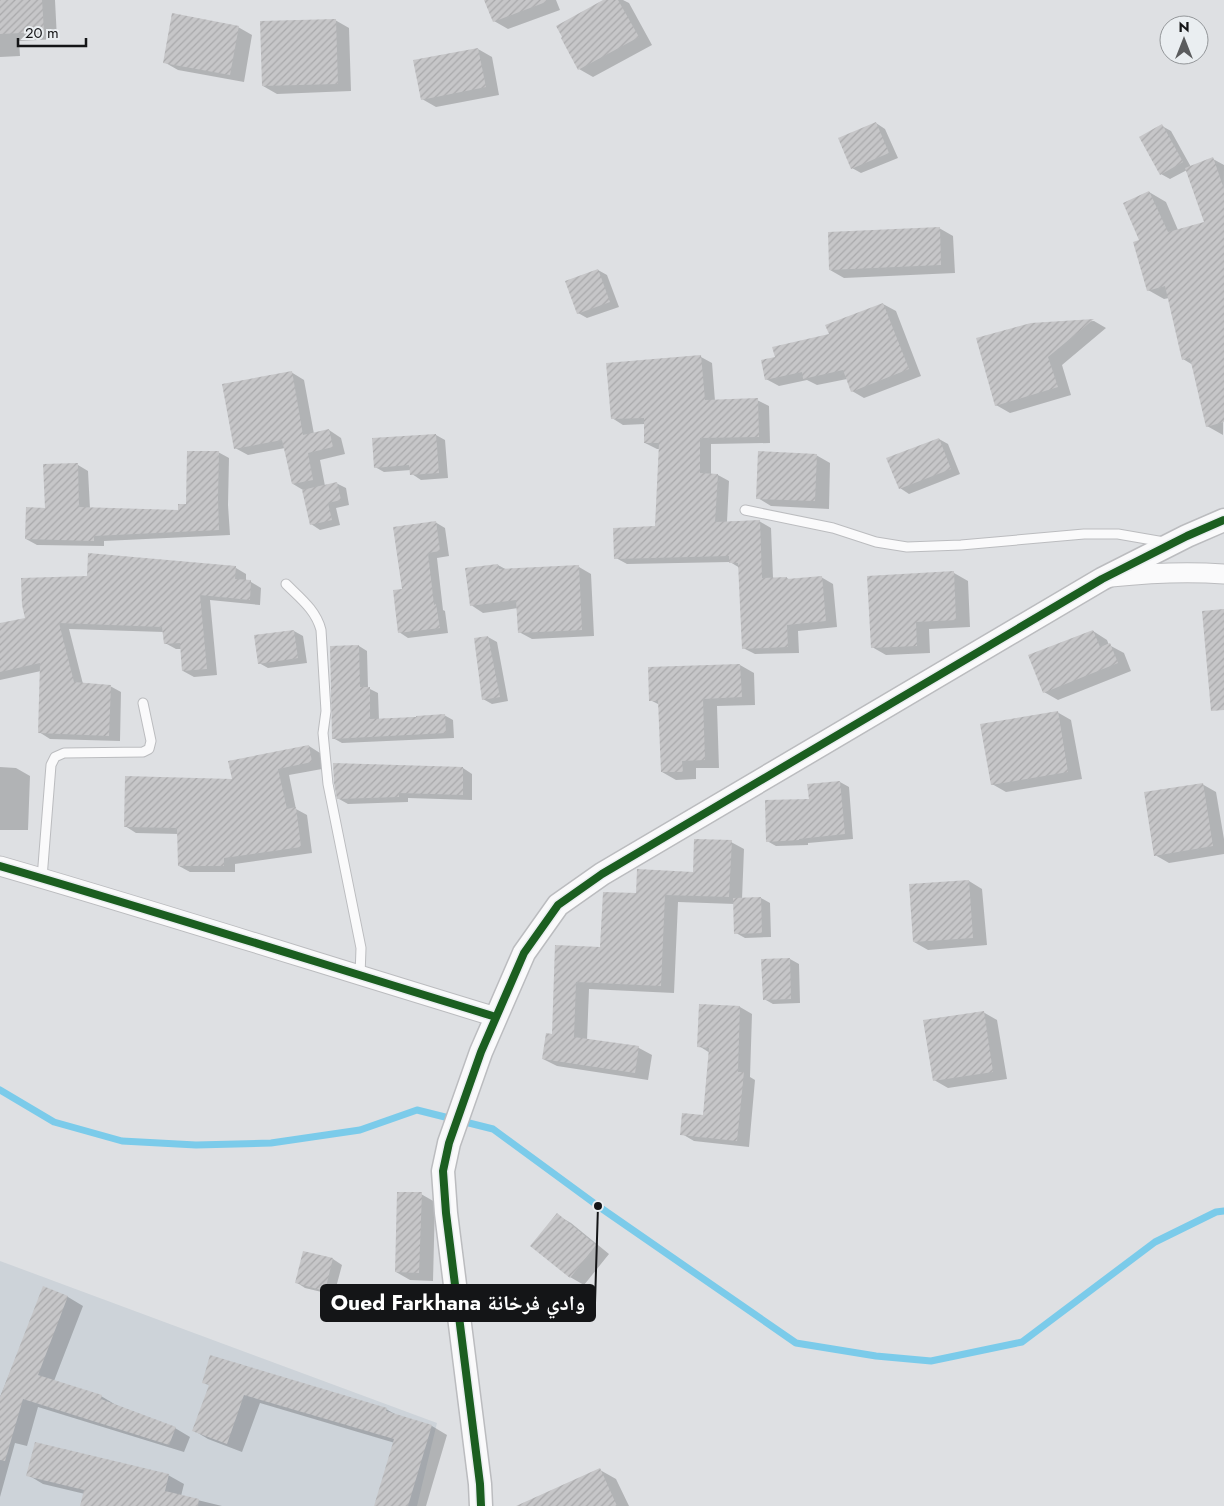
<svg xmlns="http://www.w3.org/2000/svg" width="1224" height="1506" viewBox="0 0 1224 1506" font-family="Jost,'Noto Naskh Arabic',sans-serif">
  <defs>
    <pattern id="building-hatch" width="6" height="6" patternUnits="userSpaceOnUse" patternTransform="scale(1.25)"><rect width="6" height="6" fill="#c6c6c8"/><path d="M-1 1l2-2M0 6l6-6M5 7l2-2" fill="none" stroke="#a9a9ab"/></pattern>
  </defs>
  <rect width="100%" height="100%" fill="#dee0e3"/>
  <!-- built -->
  <path fill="#cdd3d9" d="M0,1261L437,1423L417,1506H0Z"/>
  <!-- shadow -->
  <path fill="#0003" d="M0,0H55L57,39L19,41L20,56L0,57Z
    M486,0H556L560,10L508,29L494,21Z
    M606,0H623L629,3L652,45L593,77L579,69Z
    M335,20L349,28L351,91L277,94L263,86Z
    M238,27L252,35L244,82L178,70L164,62Z
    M478,49L492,57L499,95L436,107L422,99Z
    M876,123L885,129L898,158L861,173L852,168Z
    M1162,126L1171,131L1191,167L1213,159L1224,165L1223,435L1207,426L1193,365L1183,359L1169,298L1164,299L1148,290L1141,241L1149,192L1166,202L1178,230L1205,223L1187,170L1170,179L1161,174Z
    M939,228L953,236L955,273L844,278L830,270Z
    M598,270L607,275L619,307L587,318L578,313Z
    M883,304L896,311L921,376L864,398L852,391L847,379L817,385L807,380L779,386L766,379L776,358L830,335Z
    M1094,321L1106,328L1062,365L1071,395L1010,413L996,405L1031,324Z
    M701,357L712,363L715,401L757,400L769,406L770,443L711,444V474L718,475L729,481L727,522L759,521L771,528L773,578H787L790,580L821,577L833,584L837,627L798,631L799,653L755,654L743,648L740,568L730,562L627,564L616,558L656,528L660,449H657L645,443V424L623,425L612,418Z
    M291,372L304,380L314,434L329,430L341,438L345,454L320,460L325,486L336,483L346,488L349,505L336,508L340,525L320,530L311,524L303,490L293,484L285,448L248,455L235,448Z
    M436,435L445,440L448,478L421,480L412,474L411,470L384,472L375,467Z
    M939,439L948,444L960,474L909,494L900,488Z
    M218,452L229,458L228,505L230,535L104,541V546L37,545L26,539L78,465L88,471L90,509L179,512L187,505Z
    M816,455L830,463L829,509L771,506L758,498Z
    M435,522L445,528L449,556L437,558L443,610L445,611L448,633L408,638L399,632L404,590Z
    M498,565L507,570L579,567L591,574L594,636L532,639L519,632L518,608L483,613L471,605Z
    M236,568L246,574V581L251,582L261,588L260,605L210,600L217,675L194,677L183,671L181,649H176L165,643L164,632L69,629L83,684L110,686L121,692L120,741L50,739L39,732L41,671L0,680V624L26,619L88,577Z
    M954,573L968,581L970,627L929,629L930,653L886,655L872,647Z
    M294,631L303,636L307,663L268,668L259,663Z
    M1093,631L1107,640L1109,645L1124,653L1131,671L1058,700L1044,692Z
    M488,637L497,642L508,701L492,704L483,699Z
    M359,646L367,651L368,688L378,693L379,720L444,715L453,720L454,738L342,743L333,738Z
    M740,665L754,673L755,705L717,706L719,768H696V779L676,780L662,772L660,705L650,700L649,669Z
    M1057,712L1071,720L1082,779L1006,792L992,784Z
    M309,746L320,753L322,769L289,775L296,809L307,815L312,853L235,864V872H190L179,866V834L136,833L125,826L233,781Z
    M334,765L463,768L472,774V800L408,798V802L348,804L339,799Z
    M0,767L16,768L30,776L28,830H0Z
    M840,782L849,787L853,839L808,843V845L776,846L767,841L810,800Z
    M1202,784L1216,792L1224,839V854L1169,863L1155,855Z
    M731,842L744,849L742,899L761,898L770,903L771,937L745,938L736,933L735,904L678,902L674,993L589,989L587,1040L639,1048L652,1055L648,1080L557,1066L543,1059L553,1035L556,947L601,948L637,894L694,873Z
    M969,881L982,889L987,945L928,950L914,942Z
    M790,959L799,964L800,1003L773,1004L764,999Z
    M740,1007L752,1014L750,1077L755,1080L749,1147L694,1141L682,1134L704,1117L710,1053L699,1046Z
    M983,1012L997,1020L1007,1079L948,1088L934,1080Z
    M421,1194L435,1202L433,1281L410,1280L396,1272Z
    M557,1215L571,1223L609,1254L584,1285L570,1277Z
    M304,1252L333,1259L342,1265L334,1295L305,1288L296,1282Z
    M44,1288L68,1297L83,1306L54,1381L101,1396L116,1405V1406L175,1428L190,1437L184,1452L38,1407L27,1446L15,1443L0,1497V1397Z
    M203,1382L386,1409L400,1417L432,1426L447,1435L426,1506H375L395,1443L260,1403L242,1452L208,1439L193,1430L210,1386Z
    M600,1470L616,1479L629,1506H541Z
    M28,1475H168L184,1484L181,1496L222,1506H82L85,1494L43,1484Z"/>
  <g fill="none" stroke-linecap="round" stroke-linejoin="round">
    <!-- stream -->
    <path stroke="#7bcbea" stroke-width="7" d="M0,1090L54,1122L122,1141L196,1145L271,1143L360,1130L417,1110L493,1129L598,1206L796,1343L876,1356L931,1361L1022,1342L1155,1242L1216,1212L1224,1211"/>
  </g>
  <!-- building -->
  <path fill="url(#building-hatch)" d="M0,0H42L44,32L0,34Z
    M484,0H546V2L493,22Z
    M603,0H618L639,37L578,70L561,38L562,37L556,26Z
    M172,13L239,26L230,75L163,63Z
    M336,19L338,84L262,86L260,21Z
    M478,48L486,87L421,100L413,60Z
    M876,122L889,153L851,169L838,138Z
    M1162,124L1183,162L1160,175L1139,137Z
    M1213,157L1224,189V422L1206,427L1190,358L1182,360L1165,286L1147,291L1133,242L1139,240L1123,203L1149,191L1168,232L1204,222L1185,168Z
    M940,227L941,265L829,270L828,232Z
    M598,269L610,302L577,314L565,281Z
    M883,303L909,369L851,392L843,370L803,379L802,372L765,380L761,360L775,357L772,347L829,334L825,325Z
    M1094,319L1048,357L1058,387L995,406L976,338L1031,323Z
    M701,355L705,400L758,398L759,437L700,438V473L718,474L715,522L760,520L762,578L787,577V579L822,576L826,621L787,625L788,647L742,649L738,563H729V556L614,559L613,528L655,526L659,443H644V418L611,419L606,363Z
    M292,371L303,435L329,429L333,447L308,453L313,480L292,484L282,440L234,449L222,384Z
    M436,434L439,473L410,475L409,465L374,468L372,438Z
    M939,438L951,469L899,489L886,458Z
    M187,451H219L218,498L219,530L94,536V541L25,539L26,507L45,508L43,464L78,463L79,507L178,510V504H186Z
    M758,451L817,454L815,501L756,499Z
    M337,482L341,500L328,503L332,520L310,525L302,490Z
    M436,521L440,551L428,553L434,605L436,604L440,628L398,633L393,590L402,589L393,527Z
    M88,553L236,566L235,579L251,580L250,600L200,595L207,669L182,671L180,643L164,644L162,627L59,623L74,682L111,685L109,736L38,733L40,663L0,672V623L25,618L22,605L21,578L87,576Z
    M498,564L499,569L579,565L582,630L518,633L516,600L470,606L465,568Z
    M954,571L956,620L916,622L917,646L871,648L867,576Z
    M1224,609V710L1211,711L1202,611Z
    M294,630L298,658L258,664L254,635Z
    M1093,630L1100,647L1110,643L1118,663L1043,693L1028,655Z
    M488,636L500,697L482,700L474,638Z
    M359,645L360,687H370V719L416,717V716L445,714L446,733L332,739L330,646Z
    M740,664L742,697L703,699L705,760L682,761L683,772H661L658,701H649L648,667Z
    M1058,711L1068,772L991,785L980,724Z
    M309,745L312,762L278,769L287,809L296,807L301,847L224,858V866H178L177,828L124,827L125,776L232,779L228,761Z
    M333,763L463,767V795L399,793V797L337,799L334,783Z
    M840,781L845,834L799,839V840L766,842L765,800L809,799L807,784Z
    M1203,783L1213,846L1154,856L1144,792Z
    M694,839L732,840L729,897L665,895L661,986L576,982L574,1037L639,1046L635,1073L542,1059L546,1033L552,1034L555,945L600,947L603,892L636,893L637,869L693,872Z
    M969,880L973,938L913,942L909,884Z
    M761,897L762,933L734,934L733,898Z
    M790,958L791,999L763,1000L761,959Z
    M699,1004L740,1006L738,1072H744L737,1141L680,1135L682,1113L703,1115L709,1048L697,1047Z
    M984,1011L993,1072L933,1081L923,1020Z
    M397,1192H422L419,1273L395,1272Z
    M557,1213L596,1245L570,1278L530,1246Z
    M303,1251L333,1258L325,1291L295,1283Z
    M43,1286L68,1296L38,1375L102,1395L101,1399L176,1427L169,1445L23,1399L5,1461L0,1460V1397Z
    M210,1355L387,1408L386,1411L432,1425L408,1506H374L394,1439L244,1395L227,1444L192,1431L209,1385L202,1383Z
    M35,1442L169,1474L165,1491L199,1499L198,1506H80L84,1490L26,1476Z
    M600,1468L617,1506H516Z"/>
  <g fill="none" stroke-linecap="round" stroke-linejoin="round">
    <defs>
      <path id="service" d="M745,510L833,528L876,542L907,547L961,545L1084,534H1118L1164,542
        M286,584C300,598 316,610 321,630L325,695L326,711L323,733L328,784L361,948L360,976
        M42,878L51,765L55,757L64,753L143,752L149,749L151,741L143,703"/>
      <path id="minor" d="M1111,577C1149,573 1186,571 1224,574
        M0,866C166,914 331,967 496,1017"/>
      <path id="tertiary" d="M481,1506L480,1484L446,1213L443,1171L449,1143L481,1052L524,953L558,905L602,874L1102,579L1187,536L1224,520"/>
    </defs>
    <!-- service casing -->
    <use href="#service" stroke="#bbbcbf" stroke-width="11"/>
    <!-- minor casing -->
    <use href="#minor" stroke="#bbbcbf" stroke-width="21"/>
    <!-- tertiary casing -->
    <use href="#tertiary" stroke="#bbbcbf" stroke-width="25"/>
    <!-- service -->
    <use href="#service" stroke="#fafafb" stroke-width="9"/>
    <!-- minor -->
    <use href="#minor" stroke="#fafafb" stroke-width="19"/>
    <!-- tertiary -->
    <use href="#tertiary" stroke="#fafafb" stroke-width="22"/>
    <defs>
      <path id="cycleway" d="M0,866C166,914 331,967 496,1017
        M481,1506L480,1484L446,1213L443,1171L449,1143L481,1052L524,953L558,905L602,874L1102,579L1187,536L1224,520"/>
    </defs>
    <!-- cycleway casing -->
    <use href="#cycleway" stroke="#eaeef1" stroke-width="11"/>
    <!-- cycleway -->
    <use href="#cycleway" stroke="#1b5e20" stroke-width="8"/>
  </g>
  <!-- callouts -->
  <path fill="none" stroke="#141517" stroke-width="2" d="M598 1206L595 1303"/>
  <circle fill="#141517" stroke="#eaeef1" stroke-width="2" cx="598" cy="1206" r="5"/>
  <rect fill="#141517" stroke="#141517" stroke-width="2" x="321" y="1285" width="274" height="36" rx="5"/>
  <g font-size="21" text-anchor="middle" font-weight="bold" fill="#fff">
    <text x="458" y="1310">Oued Farkhana وادي فرخانة</text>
  </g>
  <!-- north arrow -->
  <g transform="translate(1184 40)"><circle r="24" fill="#eaeef1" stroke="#94979a"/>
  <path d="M0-4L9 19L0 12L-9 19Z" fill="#5b5c5e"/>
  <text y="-8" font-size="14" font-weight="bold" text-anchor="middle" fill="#141517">N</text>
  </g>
  <!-- scale -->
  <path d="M18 38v8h68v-8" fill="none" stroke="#141517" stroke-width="2.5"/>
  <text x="25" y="38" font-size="15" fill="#141517" stroke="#eaeef1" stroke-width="4" paint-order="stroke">20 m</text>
</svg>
